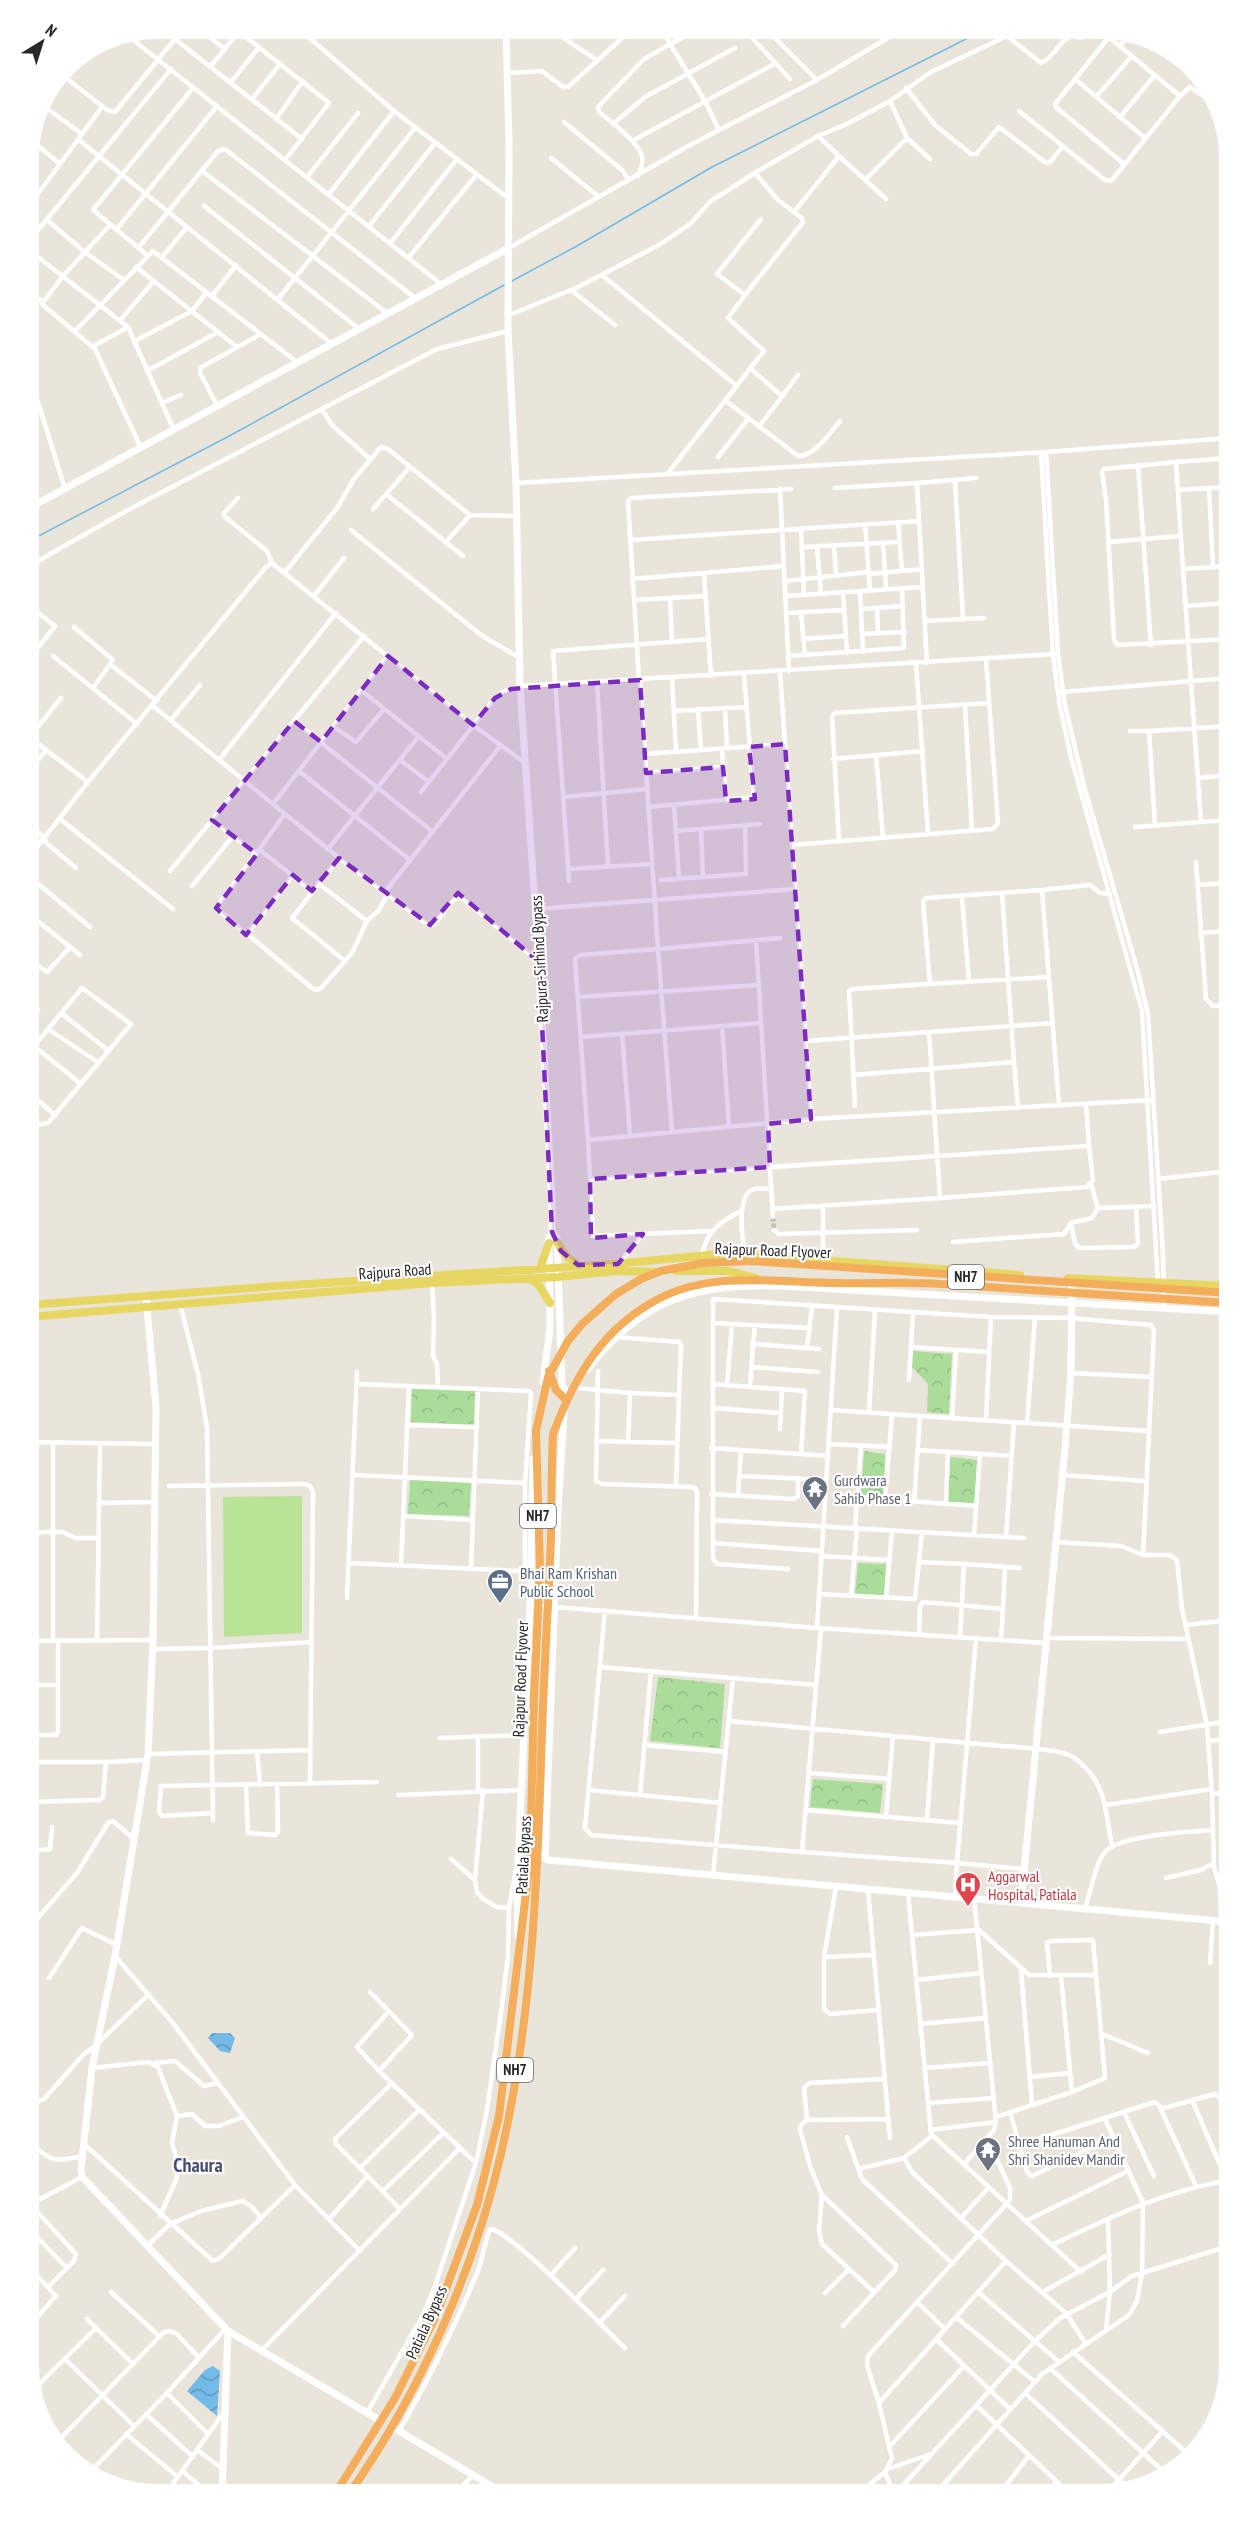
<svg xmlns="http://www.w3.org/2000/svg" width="1258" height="2523" viewBox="0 0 1258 2523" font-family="'PT Sans Narrow',sans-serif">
  <defs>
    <pattern id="park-crowns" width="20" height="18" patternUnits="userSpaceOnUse" patternTransform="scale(1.5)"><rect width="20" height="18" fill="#a9dd99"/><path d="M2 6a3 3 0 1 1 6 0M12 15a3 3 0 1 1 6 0" fill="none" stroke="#91be84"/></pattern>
    <pattern id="water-waves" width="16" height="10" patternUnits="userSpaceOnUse" patternTransform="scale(1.5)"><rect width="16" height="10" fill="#73bbe6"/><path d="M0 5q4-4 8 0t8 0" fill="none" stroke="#5e98ba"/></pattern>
  </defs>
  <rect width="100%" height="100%" fill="#eae5da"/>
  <!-- park -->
  <path fill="url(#park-crowns)" d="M913,1351L952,1354L949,1414L927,1412L928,1384L912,1367Z
    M412,1389L475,1391L474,1425L411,1422Z
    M864,1451L885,1454L884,1498L861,1496Z
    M950,1457L977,1460L975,1503L948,1502Z
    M410,1480L471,1483L469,1516L408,1514Z
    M858,1563L886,1564L884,1596L855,1594Z
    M658,1677L725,1684L720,1748L650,1741Z
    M813,1779L883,1784L880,1813L810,1807Z"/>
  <!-- pitch -->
  <path fill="#bae495" d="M302,1496V1633L224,1637L223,1497Z"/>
  <!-- water -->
  <path fill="url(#water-waves)" d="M212,2033H230L235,2038L230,2053L220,2051L208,2038Z
    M213,2366L220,2371L217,2416L187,2391L205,2370Z"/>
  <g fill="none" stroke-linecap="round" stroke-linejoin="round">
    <!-- stream -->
    <path stroke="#73bbe6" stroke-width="1.5" d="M510,282L577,246L712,167L970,37L979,29
      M29,541L233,434L506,284"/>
    <!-- street-tunnel -->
    <path stroke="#c3bfb6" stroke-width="4.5" stroke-dasharray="4.5 2" stroke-linecap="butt" d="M773,1217L774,1230"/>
    <!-- street -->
    <path stroke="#fff" stroke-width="4.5" d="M199,29L225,49
      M236,29L329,103L285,160
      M263,29L286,34L423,29
      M553,29L556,33L597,60
      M661,29L705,101L719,130
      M744,29L790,79
      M1099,29L1180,96
      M768,31L817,80
      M305,34L394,111L508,198
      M127,35L441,284
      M1007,36L1041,63C1055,58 1059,37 1076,35L1080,38
      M1109,37L1055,104L1056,107L1124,164
      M175,39L302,139
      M1120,46L1128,36
      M211,66L239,31
      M507,73L542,71L563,87H568L632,29
      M61,74L107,110L115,112L175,39L178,35L177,29
      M1075,79L1145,138
      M231,82L259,47
      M906,88L935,125L971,154H976L999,127L1046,163L1050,162L1063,146
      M1096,97L1132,56
      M252,99L280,64
      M890,101L907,138L930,159
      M41,104L82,134
      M1019,111L1105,180L1111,181L1180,96L1190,87L1220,108
      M1120,117L1155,75
      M276,119L303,81
      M564,122L622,170L629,180
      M613,124L645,97L735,48
      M31,140L60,164
      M79,140L332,344
      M632,141L776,63
      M839,156L886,199
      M551,158L599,197
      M202,171L387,313
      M755,173L778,200L802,218L803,222L745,295L717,274L761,219
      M638,176C640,170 644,163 642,157C640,143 610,121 599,112L598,107L644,59L697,29
      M307,177L358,113
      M866,179L907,138
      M329,194L394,111
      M29,206L102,107
      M204,206L358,328
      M794,212L839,156L818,136
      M47,220L86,253L124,280
      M110,225L62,277L42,304L95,349L141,448
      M370,225L435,143
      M116,230L217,106
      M29,241L171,69
      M391,242L457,159
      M139,247L218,151L225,149L415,298
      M507,249L690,145L817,80L903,29
      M29,250L128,327L174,430
      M147,255L93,210L193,88
      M162,257L187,227
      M409,257L477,174
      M136,267L237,347
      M602,275L737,386
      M571,290L615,325
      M212,296L236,265
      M278,299L415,128
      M29,300L35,298L43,301
      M509,315L576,288L659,245L690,224L711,201L758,171L818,136L847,124L890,101L931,72L1007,36L1017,29
      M121,319L154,281
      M75,331L153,251L297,362
      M135,341L192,311L207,292
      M92,347L128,327
      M29,348L35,343L29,323
      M751,369L782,396
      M147,371L218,332
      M29,373L65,489
      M726,401L798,456C815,456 830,433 840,421
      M162,403L181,395
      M217,405L200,373V368L261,334
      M322,410L332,425L370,459
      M759,427L798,375
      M1041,452L1053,655L1060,707L1071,757L1142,1011L1158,1283
      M1046,452L1058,654L1065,705L1084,786L1138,972L1148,1014L1163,1255L1164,1308
      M718,457L748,419
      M1176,462L1229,458
      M1138,465L1151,645
      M668,473L764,351L728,318L745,295
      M955,480L963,619
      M29,483L36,505
      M516,483L1046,452L1229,438
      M917,483L976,478
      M835,488L917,483L927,663
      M1209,488L1213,567
      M780,489L789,671
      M1178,490L1229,487
      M386,494L463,556
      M238,498L224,513V516L267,551L272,563
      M373,509L410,467
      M898,522L902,571
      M865,524L870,590
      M801,528L804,595
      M351,530L481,635L520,658
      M630,540L919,521
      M446,542L470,515
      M1109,542L1181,536
      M883,543L886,589
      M834,546L836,575
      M802,547L900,542
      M817,547L821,594
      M29,566L126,511L437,349L508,331
      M285,572L337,508L354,479L381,447L388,449L470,515L517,516
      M704,573L711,676
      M869,574L922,569
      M632,579L784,566
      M785,581L869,572
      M860,591L863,652
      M843,592L847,653
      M314,596L344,558
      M785,596L923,587
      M670,598L672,641
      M634,600L706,596
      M29,606L55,626L31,657
      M1186,606L1229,603
      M877,608L878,633
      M861,609L903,606
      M801,612L805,655
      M786,613L844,610
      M925,621L984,618
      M74,627L113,660L93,688
      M862,634L905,632
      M803,639L846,636
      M1229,639L1117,645L1114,639L1106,499L1102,473L1104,469L1176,462L1183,569L1229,566
      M53,656L137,724
      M789,656L904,648L902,588
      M916,663L928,834
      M111,665L157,701
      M780,672L811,1119
      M29,675L36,663L29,654
      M672,678L676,752
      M639,680L628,501L631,498L791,489
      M640,680L658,949L580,955L575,959L588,1140L811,1119L1153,1100
      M597,682L608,867
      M362,691L447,759
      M1062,692L1229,678
      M965,705L972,831
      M153,706L339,858L427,924L434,925L453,900L461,897L538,961
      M725,708L727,748
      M698,709L701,750
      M674,711L746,707
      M171,720L200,685
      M294,721L433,832
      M334,727L356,742L384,709
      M1130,731H1149
      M29,738L61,698
      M722,749L726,801
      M645,754L785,744
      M876,755L883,838
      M833,759L923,751
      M219,760L336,613
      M400,760L429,782
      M299,771L410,860
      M29,772L46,750
      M646,773L723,767
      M1198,778L1229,775
      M88,782L266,567L272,563L473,725L525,763
      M421,792L495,698L502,692L520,686L1055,654
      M564,797L647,789
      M273,804L388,656
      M674,805L679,878
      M648,807L754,797L744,674
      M285,814L216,908L312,988L317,990L321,988L352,953L367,921L378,911L388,894
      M60,819L173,909
      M212,820L257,854
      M1201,822L1229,820
      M29,825L45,838
      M1155,826L1149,731L1229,726
      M1135,827L1201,822L1183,569
      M701,829L760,824
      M676,831L701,829L703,877
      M43,840L76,868
      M839,841L832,716L835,713L988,703
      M792,845L993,829L998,823L986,659
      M328,849L419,736
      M260,850L312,891
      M29,857L88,782L29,737
      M339,858L292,918L345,961
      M1196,862L1206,999L1213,1006L1229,1005
      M569,869L652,864
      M170,871L364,636
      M29,876L90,927
      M661,880L746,874L745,825
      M569,881L553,651L709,639
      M318,883L367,921
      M1197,885L1229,883
      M192,886L233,836
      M1042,890L1090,885L1100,893L1110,894
      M385,892L501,745
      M962,897L969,982
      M536,909L795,889
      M29,914L80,955
      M1200,933L1229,931
      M246,935L293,875
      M756,940L773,1217
      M29,959L47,972L70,947
      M930,984L1048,977
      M578,997L759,985
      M29,1002L38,1009
      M61,1013L109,1051
      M722,1026L729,1127
      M48,1029L99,1063
      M622,1034L630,1136
      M581,1037L761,1023
      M806,1041L1053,1023
      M29,1042L81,1084
      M1014,1062L1018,1108
      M853,1075L1014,1062L1002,893
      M29,1093L55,1115
      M855,1106L849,991L853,989L930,984L923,901L926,898L1042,890L1059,1105
      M29,1126L48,1123L131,1024L82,988L34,1046
      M672,1132L658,949L780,938
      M588,1140L593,1236L710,1231
      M590,1179L1089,1146L1086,1104
      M1158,1179L1229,1171
      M1091,1184L1098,1208
      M940,1198L1087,1187L1093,1180L1089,1146
      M823,1205V1259
      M772,1209L940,1198L929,1032
      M1071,1223L1075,1244L1080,1248L1134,1247L1138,1244L1136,1207
      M774,1230L779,1234L917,1230
      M953,1242L1064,1234L1071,1223L1092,1218L1098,1208L1154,1206
      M744,1253C743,1239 736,1197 752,1190C757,1187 765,1189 771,1189
      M702,1255C707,1230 720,1222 741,1211
      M618,1264L643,1234
      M432,1283L434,1319L433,1356L437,1364L438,1387
      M180,1304L198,1374L207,1428L213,1820
      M713,1323L809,1328
      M616,1337L679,1342L681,1345L679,1395
      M753,1344L755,1325
      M911,1347L989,1352
      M807,1348L819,1349
      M752,1367L818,1372
      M598,1371L596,1481L602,1484L691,1487L695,1488L697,1491L696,1618
      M1071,1373L1152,1377
      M909,1380L913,1312
      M712,1384L805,1391L801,1454
      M727,1385L732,1324
      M750,1387L753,1344L807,1348L812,1306
      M577,1388L630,1393L679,1395L676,1486
      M712,1408L781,1413
      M831,1410L1148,1431
      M869,1412L875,1310
      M952,1418L956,1350
      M986,1420L991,1317
      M1027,1423L1035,1318
      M408,1425L477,1427
      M780,1429L782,1389
      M596,1441L677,1443
      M29,1442L155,1444
      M628,1442L630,1393
      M829,1444L890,1447
      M711,1448L828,1456
      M918,1450L1012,1456
      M353,1475L525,1483
      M1063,1475L1145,1481
      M739,1476L810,1479
      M169,1486L306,1484L310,1486L313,1492L310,1783
      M711,1494L794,1499L798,1496V1478
      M738,1496L741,1450
      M857,1497L976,1506
      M885,1499L892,1414
      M914,1502L920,1416
      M99,1503L154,1502
      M946,1504L948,1452
      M405,1516L473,1520
      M712,1520L1006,1537L1014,1422
      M855,1529L861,1446
      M974,1535L980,1454
      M29,1536L43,1532H62L76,1538H97
      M1006,1537L1024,1538
      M1056,1542L1121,1546L1143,1555H1170L1177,1560L1182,1609L1207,1725L1212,1794L1214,1867L1220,1887L1221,1922
      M713,1543V1559L717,1564L788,1569
      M821,1551L713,1543V1299L991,1317L1070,1318L1151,1325L1154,1331L1143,1555
      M821,1556L890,1560
      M920,1562L964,1564L960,1637
      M349,1563L520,1571L525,1566V1483L531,1394L529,1391L358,1384
      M401,1564L409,1386
      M964,1564L1020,1568
      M471,1568L478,1389
      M819,1594L915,1599L922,1532
      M851,1596L857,1529
      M347,1598L357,1372
      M886,1598L892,1531
      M530,1605L817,1628L1045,1643
      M1003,1609L1005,1567
      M605,1610L585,1828L591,1835L802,1852
      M1186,1625L1229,1620
      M817,1628L837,1308
      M821,1628L802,1852L957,1863L976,1638
      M919,1634L920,1607L923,1602L1003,1609L1001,1639
      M1046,1638L1189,1639
      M97,1640L100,1444
      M29,1641L153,1640
      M53,1641V1443
      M153,1649L212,1648L311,1642
      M600,1667L816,1685
      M29,1685H58
      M729,1721C820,1729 911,1737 1002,1746C1017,1747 1063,1749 1073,1757C1108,1782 1104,1809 1112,1845
      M1160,1732L1229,1721
      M29,1735H56L58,1732V1640
      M478,1736V1790
      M440,1738L525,1735
      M1208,1741L1229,1739
      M644,1745L726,1752
      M257,1751L260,1785
      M148,1754L310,1750
      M29,1762H106
      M809,1773L889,1779
      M246,1786L248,1833L275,1835L278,1832L277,1785
      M589,1790L721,1803
      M1212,1794L1229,1792
      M398,1795L521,1790
      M640,1795L651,1671
      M29,1802L100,1800L103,1797L106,1762L147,1760
      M1106,1805L1212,1789
      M806,1810L959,1823
      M213,1813L162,1816L159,1812L161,1786L377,1782
      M886,1817L893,1736
      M927,1820L933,1739
      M29,1851L50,1849L52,1827
      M451,1859L475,1880L477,1892L483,1899L497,1907L509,1908
      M713,1875L733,1678
      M1166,1878L1201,1870L1214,1863
      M475,1880L483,1790
      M836,1887L824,1957V2009L830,2014L878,2010
      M868,1890L890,2138
      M908,1893L931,2134L1081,2272
      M955,1896L957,1863L1024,1869
      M1085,1909C1090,1894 1095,1864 1105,1852C1118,1835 1191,1832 1213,1830
      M29,1928L77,1873L108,1823L113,1821L134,1839
      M912,1935L979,1930L1029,1975H1096
      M115,1956L172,2022L295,2185L360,2251
      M824,1957L874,1955
      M1210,1963L1213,1921
      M1021,1970L1032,2104
      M1061,1976L1072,2092
      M49,1978L82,1928L117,1945
      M916,1980L981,1973
      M370,1992L412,2035L379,2071L476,2163
      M920,2024L986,2018
      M1102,2034L1148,2053
      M155,2063L175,2061L204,2086L218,2083
      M92,2068L148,2062L158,2067L177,2116L172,2143L179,2167L176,2180L160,2216
      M924,2068L990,2063
      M379,2071L357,2047L389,2011
      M1030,2077L1070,2073
      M884,2079L809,2083L804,2088L807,2120L887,2119
      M391,2084L335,2139L336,2144L400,2209
      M29,2097L36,2102L44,2099L83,2055L95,2046L149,1994
      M1192,2100L1227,2181
      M928,2103L994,2098
      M1161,2109L1215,2094L1220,2098L1229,2116
      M1010,2112L1027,2172L1032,2176L1113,2137
      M1124,2112L1154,2176
      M177,2116L192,2114L205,2126H219L243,2117
      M996,2117L1072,2092L1105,2078L1093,1940L1051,1941L1047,1943L1050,1976
      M807,2120L802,2124L800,2129L810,2166L822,2195L819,2230L822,2244L874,2292
      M930,2130L996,2122
      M847,2137L862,2179L953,2264
      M29,2142C53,2162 52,2162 83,2156
      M84,2144L213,2261L220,2258L295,2185
      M1020,2145L1155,2102L1159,2105L1196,2186
      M904,2158L912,2172L1006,2261L1067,2314L1085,2343
      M965,2163L994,2130L996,2122L974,1898
      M360,2168L419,2110
      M858,2169L904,2158L932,2136
      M29,2191L37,2200
      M383,2191L443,2133
      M822,2195L896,2265L895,2270L843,2326
      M30,2204L76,2254L74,2261L48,2287
      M29,2205L82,2177
      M961,2218L989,2187
      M329,2219L368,2176
      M1026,2221L1128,2171
      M29,2229L67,2268
      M1052,2245C1113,2216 1162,2192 1229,2180
      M147,2246L170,2224L201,2211L243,2201L252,2207L261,2218
      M551,2275L575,2248
      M111,2292L159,2336
      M978,2292L1058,2361
      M1043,2292L1110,2254
      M825,2293L849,2269
      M576,2299L603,2270
      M917,2302L945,2329
      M956,2317L1035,2382
      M87,2319L133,2364
      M599,2323L625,2296
      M29,2326L56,2296L29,2267
      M1106,2330L1110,2292L1108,2219
      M936,2339L1010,2409
      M262,2350L460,2148
      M1073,2352L1188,2454
      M65,2359L134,2426
      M1050,2368L1165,2473
      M33,2390L96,2328
      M167,2393L208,2434
      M1025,2393L1129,2489
      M879,2403L1006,2261
      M977,2406L1070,2494
      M367,2413L423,2315L435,2286L476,2163L487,2110L502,2005L508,1955L509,1908L516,1870
      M146,2414L193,2457
      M399,2431C429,2380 454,2328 477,2273C483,2259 484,2243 490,2229C508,2228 606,2330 625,2348
      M126,2434L178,2477
      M58,2441L164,2332L170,2331L177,2334L199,2358
      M890,2446L964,2366
      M197,2450L223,2469
      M93,2469L101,2476
      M888,2469L931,2454
      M182,2471L224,2412
      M90,2472L167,2393L226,2328
      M885,2472L894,2494
      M1107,2493L1163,2431
      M165,2494L182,2471L210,2494
      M455,2494L473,2475
      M858,2494L885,2472L892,2459L879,2403L867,2365L868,2356L1010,2200V2188L987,2138
      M895,2494L1035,2341L1060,2318L1110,2292L1132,2276L1229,2246
      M935,2494L1042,2374L1129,2315L1137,2301L1142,2273L1143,2203L1105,2119
      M999,2494L1028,2457
      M1047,2494L1056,2482"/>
    <!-- secondary -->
    <path stroke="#fff" stroke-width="7" d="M506,29L509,144L508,331L516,483L520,686L539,962L552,1201V1232L549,1239L550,1328L543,1382
      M29,508L507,249
      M552,1232L557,1238L562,1385L568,1395
      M146,1297L156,1407L153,1640L148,1754L115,1956L92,2068L81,2169L82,2177L87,2182L228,2331L222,2494
      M588,1369C643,1297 696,1284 782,1286L1229,1312
      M564,1413L558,1509L545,1858L548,1860L1229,1922
      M1021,1902L1065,1449L1071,1373L1072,1278
      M518,1936L517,1885L530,1605L533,1459
      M228,2331L376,2418
      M394,2428L505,2494"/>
    <!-- primary -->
    <path stroke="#e7d662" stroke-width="8" d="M557,1242L566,1256L578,1265
      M540,1268L549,1243
      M676,1271H728L756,1278
      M529,1278L538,1284L550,1303
      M1068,1278L1229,1286
      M29,1305L276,1286L615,1264L729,1253L1020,1275
      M29,1317L432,1283L558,1277L616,1271L658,1272"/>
    <!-- highway -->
    <path stroke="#f4ae5b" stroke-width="8" d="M549,1371L556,1390L566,1400
      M335,2494L395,2398L436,2316L477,2205L499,2116L530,1860L534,1698L540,1567L536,1431L548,1377L568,1341L582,1324L616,1294L641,1279L661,1271L703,1263L752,1261L1229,1293
      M349,2494C419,2394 473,2274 501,2154C531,2025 537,1891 541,1760C543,1686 548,1613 551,1539C552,1504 551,1469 553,1434C575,1376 602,1328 660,1298C715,1270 779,1283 839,1283C863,1284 887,1282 912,1283C946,1283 981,1287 1016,1289C1087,1294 1158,1299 1229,1303"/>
  </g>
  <!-- marked area -->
  <path fill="#7b2cbf" fill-opacity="0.2" stroke="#7b2cbf" stroke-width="4.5" stroke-dasharray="12 8" stroke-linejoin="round" d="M388,656L473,725L495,698L511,689L640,680L646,773L723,767L726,801L755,799L749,747L785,744L811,1119L768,1124L770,1167L590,1179L591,1238L643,1234L618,1264L578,1265L561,1251L552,1232L539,962L458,893L430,925L339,858L312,891L293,875L246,935L216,908L257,854L212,820L294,721L321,742Z"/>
  <!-- icons -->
  <defs>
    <symbol id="temple-pin" viewBox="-11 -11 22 30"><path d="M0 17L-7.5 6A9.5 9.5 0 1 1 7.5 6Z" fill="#6b7280" stroke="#fff"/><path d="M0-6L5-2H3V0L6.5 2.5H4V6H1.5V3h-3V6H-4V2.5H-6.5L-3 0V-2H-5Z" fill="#fff"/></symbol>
    <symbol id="office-pin" viewBox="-11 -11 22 30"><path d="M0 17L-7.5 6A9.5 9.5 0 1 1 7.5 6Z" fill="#5c6f8a" stroke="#fff"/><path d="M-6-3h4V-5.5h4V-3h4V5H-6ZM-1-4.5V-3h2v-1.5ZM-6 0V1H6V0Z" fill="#fff"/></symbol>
    <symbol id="hospital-pin" viewBox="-11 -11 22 30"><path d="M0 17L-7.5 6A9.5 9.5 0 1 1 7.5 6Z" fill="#e0444e" stroke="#fff"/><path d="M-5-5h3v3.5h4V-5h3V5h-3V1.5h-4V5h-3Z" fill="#fff"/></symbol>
  </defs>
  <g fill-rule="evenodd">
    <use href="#temple-pin" x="800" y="1474" width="30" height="40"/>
    <use href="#office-pin" x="485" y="1567" width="30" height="40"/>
    <use href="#hospital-pin" x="953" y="1870" width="30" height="40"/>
    <use href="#temple-pin" x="973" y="2135" width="30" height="40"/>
  </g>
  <g text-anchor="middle" stroke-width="4.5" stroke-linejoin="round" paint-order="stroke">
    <!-- shield labels -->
    <g fill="#fff" stroke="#686868" stroke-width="1.5">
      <rect x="948" y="1265" width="36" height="24" rx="4.5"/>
      <rect x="520" y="1504" width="36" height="24" rx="4.5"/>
      <rect x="497" y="2058" width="36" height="24" rx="4.5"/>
    </g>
    <g font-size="15" font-weight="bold" fill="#282828">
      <text x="966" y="1282">NH7</text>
      <text x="538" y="1521">NH7</text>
      <text x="515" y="2075">NH7</text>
    </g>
    <!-- street labels -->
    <g font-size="16" fill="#282828" stroke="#fff">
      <text transform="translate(539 959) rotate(-93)" y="6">Rajpura-Sirhind Bypass</text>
      <text transform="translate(773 1250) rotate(2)" y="6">Rajapur Road Flyover</text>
      <text transform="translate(395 1271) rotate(-4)" y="6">Rajpura Road</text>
      <text transform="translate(520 1679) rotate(-88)" y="6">Rajapur Road Flyover</text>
      <text transform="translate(523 1855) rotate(-87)" y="6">Patiala Bypass</text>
      <text transform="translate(426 2322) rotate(-66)" y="6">Patiala Bypass</text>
    </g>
    <!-- worship labels -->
    <g font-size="16" fill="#5b616d" stroke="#fff" text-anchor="start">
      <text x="834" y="1486">Gurdwara<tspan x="834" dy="18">Sahib Phase 1</tspan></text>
      <text x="1008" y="2147">Shree Hanuman And<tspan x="1008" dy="18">Shri Shanidev Mandir</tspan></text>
    </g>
    <!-- service labels -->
    <g font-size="16" fill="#4e5e75" stroke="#fff" text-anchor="start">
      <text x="520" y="1579">Bhai Ram Krishan<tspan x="520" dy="18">Public School</tspan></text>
    </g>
    <!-- health labels -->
    <g font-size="16" fill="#be3a42" stroke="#fff" text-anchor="start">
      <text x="988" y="1882">Aggarwal<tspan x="988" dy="18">Hospital, Patiala</tspan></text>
    </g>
    <!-- quarter labels -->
    <g font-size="20" font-weight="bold" fill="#4b4e75" stroke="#fff">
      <text x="198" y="2172">Chaura</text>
    </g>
  </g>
  <!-- crop -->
  <path d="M0 0H1258V2523H0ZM157 39H1101A118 118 0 0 1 1219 157V2366A118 118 0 0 1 1101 2484H157A118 118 0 0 1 39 2366V157A118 118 0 0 1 157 39Z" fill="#fff" fill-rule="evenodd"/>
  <!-- north arrow -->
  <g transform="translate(42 42) rotate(38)" stroke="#ffffff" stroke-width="4.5" paint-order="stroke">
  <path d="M0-4.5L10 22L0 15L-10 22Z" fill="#282828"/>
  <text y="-9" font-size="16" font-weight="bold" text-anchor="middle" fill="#282828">N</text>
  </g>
</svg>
